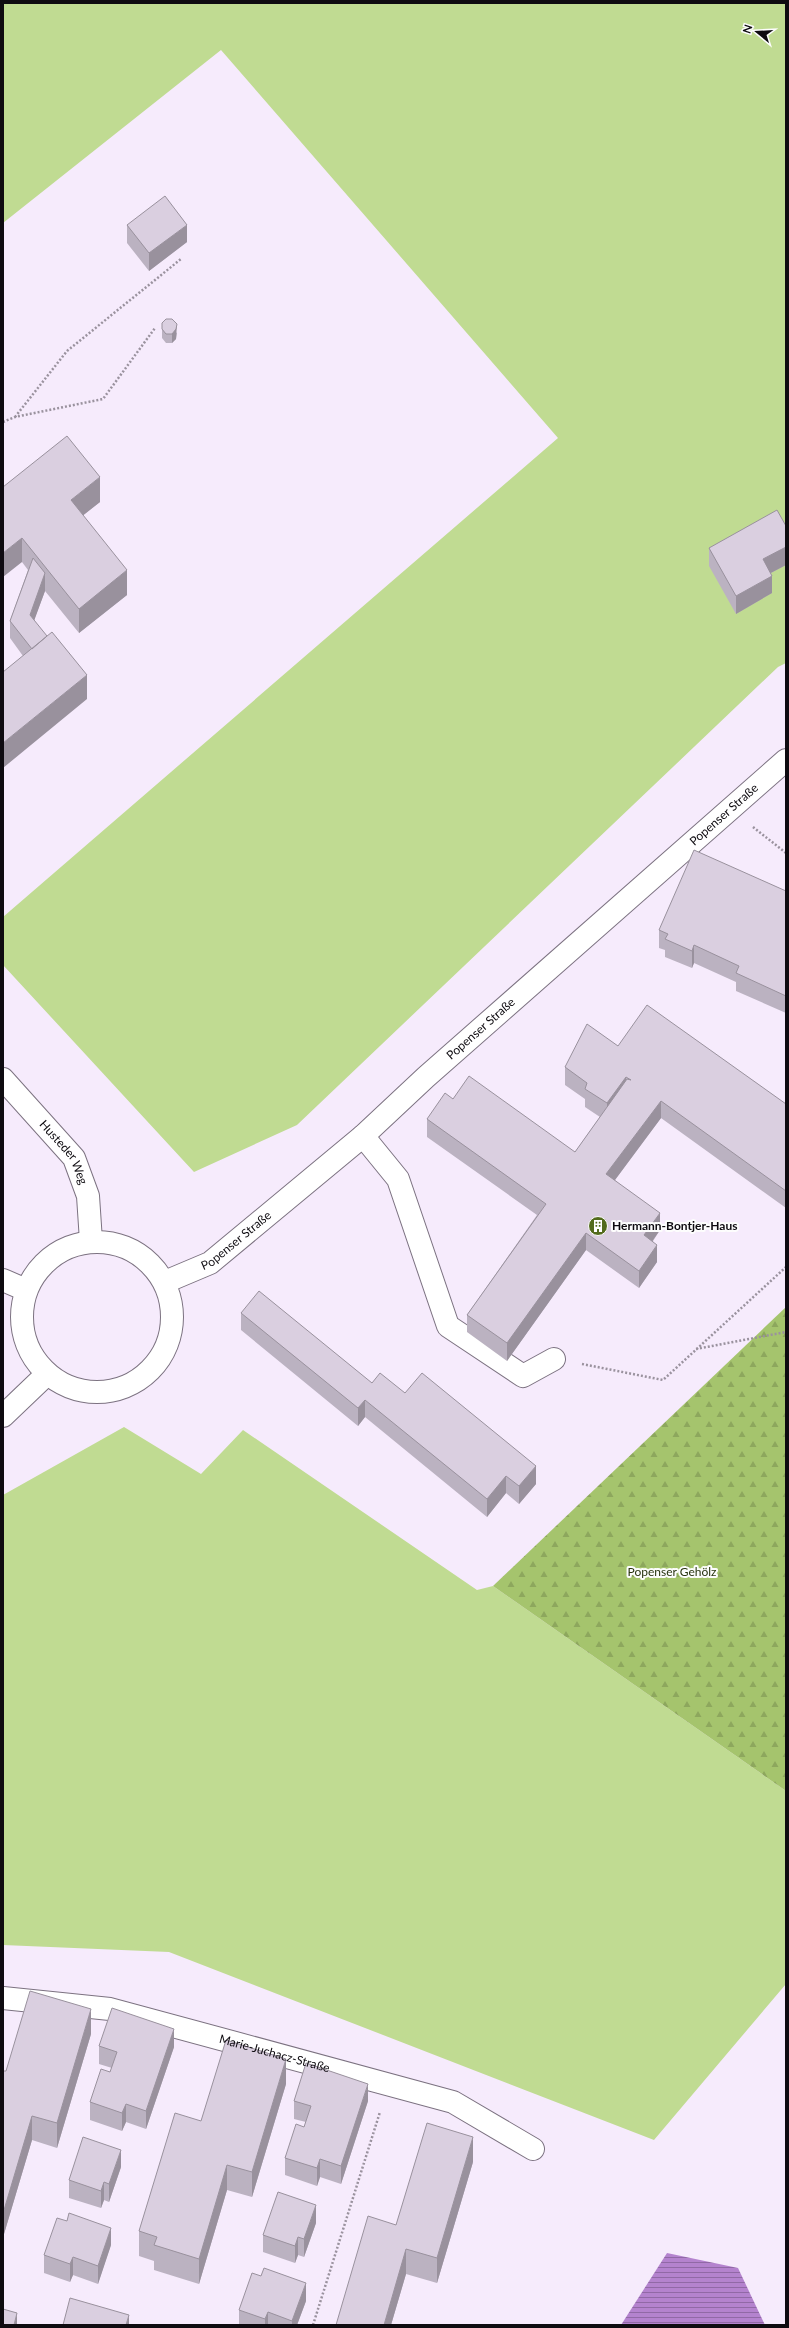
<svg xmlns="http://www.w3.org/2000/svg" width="789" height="2328" viewBox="0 0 789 2328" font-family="Lato,sans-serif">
  <defs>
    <pattern id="forest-firs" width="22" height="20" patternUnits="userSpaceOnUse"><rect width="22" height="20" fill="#a5c46d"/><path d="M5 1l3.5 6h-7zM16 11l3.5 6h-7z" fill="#8da75d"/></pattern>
    <pattern id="water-rules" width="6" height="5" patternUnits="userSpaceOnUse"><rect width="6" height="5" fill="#b483ce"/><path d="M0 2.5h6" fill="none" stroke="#9169a6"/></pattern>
  </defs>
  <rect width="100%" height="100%" fill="#f6ebfc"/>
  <!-- grass -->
  <path fill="#c0db92" d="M3,3H786V663L778,667L297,1125L194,1172L3,965V917L558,438L221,50L3,223Z
    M124,1427L201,1474L243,1430L477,1590L493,1586L786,1791V1984L654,2140L169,1952L3,1945V1495Z"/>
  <!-- forest -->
  <path fill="url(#forest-firs)" d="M786,1307V1791L493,1586Z"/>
  <!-- water -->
  <path fill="url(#water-rules)" d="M667,2253L738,2268L765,2325H621Z"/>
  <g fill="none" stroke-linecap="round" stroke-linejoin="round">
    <defs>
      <g id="minor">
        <path id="s1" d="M3,1079L74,1158L88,1196L91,1241"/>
        <path d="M363,1136L398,1179L448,1326L523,1376L554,1359"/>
        <circle cx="97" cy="1317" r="75"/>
        <path d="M3,1280L26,1290"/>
        <path id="s2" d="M165,1282L210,1263L363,1136L426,1077L786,760"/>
        <path d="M3,1416L47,1374"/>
        <path id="s3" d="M3,1998L110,2009L453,2102L533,2149"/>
      </g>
    </defs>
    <!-- minor casing -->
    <use href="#minor" stroke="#7c7281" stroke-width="24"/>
    <!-- path -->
    <path stroke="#9a929e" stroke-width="2.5" stroke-dasharray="2 2" stroke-linecap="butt" d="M15,417L67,351L181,259
      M3,422L15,417L103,399L155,328
      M753,827L786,853
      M696,1349L786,1332
      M582,1364L663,1380L786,1267
      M313,2325L380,2112"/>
    <!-- minor -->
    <use href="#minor" stroke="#fff" stroke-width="22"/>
  </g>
  <!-- wall -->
  <path fill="#bbb2c1" d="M127,225L187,242L149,271L127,243Z
    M162,323L177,333L176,339L172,343H166L162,338Z
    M3,487L100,502L83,515L127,595L79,633L45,591L34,620L87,699L23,656L10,638V621L28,570L22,562Z
    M786,526V565L771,573L772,593L736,614L709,566V548Z
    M786,891V1013L736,991V982L694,963L692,968L665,957V950L659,948V930Z
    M618,1046L786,1104V1208L661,1118L615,1180L660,1230L653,1241L657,1262L639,1288L586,1250L507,1361L467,1332V1315L537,1215L427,1137V1119L453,1099L575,1152L600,1117L585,1107V1099L565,1085V1067Z
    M241,1313L372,1383L405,1393L536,1484L519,1504L506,1493L487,1517L365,1417L358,1426L241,1330Z
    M91,2034L57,2148L32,2140L4,2234H3V2071H6Z
    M99,2046L174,2047L146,2129L126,2122L122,2131L90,2120V2102L110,2072L112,2068L99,2064Z
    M286,2084L252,2197L227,2190L199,2284L154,2270V2261L139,2256V2231L201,2121Z
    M294,2101H368L341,2184L320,2177L317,2186L285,2175V2158L304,2127L306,2122L294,2119Z
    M473,2162L437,2283L406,2274L391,2325H336L396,2225Z
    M121,2167L109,2202L104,2200L101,2208L69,2198V2180Z
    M316,2223L304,2257L298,2255L295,2263L263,2252V2235Z
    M111,2245L98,2284L73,2275L70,2282L44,2273V2255Z
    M306,2301L297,2325H239V2310Z"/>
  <!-- shaded-wall -->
  <path fill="#99919d" d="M187,225V242L149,271V253Z
    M177,324L176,339L172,343V334Z
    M100,477V502L71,525V500Z
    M22,538V562L3,577V553Z
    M786,547V565L763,577V559Z
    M127,570V595L79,633V609Z
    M45,573V591L30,632V615Z
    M772,576V593L736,614V596Z
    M87,675V699L3,768V743Z
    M694,945V963L692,968V951Z
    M626,1077V1095L607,1120V1103Z
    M661,1101V1118L606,1192V1174Z
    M660,1213V1230L644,1253V1235Z
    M586,1233V1250L507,1361V1343Z
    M657,1245V1262L639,1288V1271Z
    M365,1400V1417L358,1426V1408Z
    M536,1466V1484L519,1504V1486Z
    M506,1476V1493L487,1517V1499Z
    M91,2009V2034L57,2148V2123Z
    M174,2029V2047L146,2129V2111Z
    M286,2059V2084L252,2197V2172Z
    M368,2084V2101L341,2184V2166Z
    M126,2104V2122L122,2131V2113Z
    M32,2116V2140L4,2234V2210Z
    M473,2137V2162L437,2283V2258Z
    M121,2150V2167L109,2202V2184Z
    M320,2159V2177L317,2186V2168Z
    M227,2165V2190L199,2284V2259Z
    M104,2182V2200L101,2208V2191Z
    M316,2205V2223L304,2257V2239Z
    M111,2228V2245L98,2284V2266Z
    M298,2237V2255L295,2263V2246Z
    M406,2249V2274L391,2325H384Z
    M73,2257V2275L70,2282V2264Z
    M306,2283V2301L297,2325H292V2321Z
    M268,2312V2325H265V2319Z
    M17,2313V2325H14Z
    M129,2315V2325H126Z"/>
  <!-- building -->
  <path fill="#dacfe0" stroke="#99919d" d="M165,196L187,225L149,253L127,225Z
    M166,319H172L177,324L176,329L172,334H166L162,329V323Z
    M67,436L100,477L71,500L127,570L79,609L22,538L3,553V487Z
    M777,510L786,526V547L763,559L772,576L736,596L709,548Z
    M33,558L45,573L30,615L47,636L32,649L10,621Z
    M52,632L87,675L3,743V672Z
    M694,850L786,891V996L736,973L739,966L694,945L692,951L665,939L668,934L659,930Z
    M647,1005L786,1104V1191L661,1101L606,1174L660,1213L644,1235L657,1245L639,1271L586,1233L507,1343L467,1315L546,1204L427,1119L445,1093L453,1099L469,1076L575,1152L627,1079L631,1080L626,1077L607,1103L585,1089L587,1083L565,1067L587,1024L618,1046Z
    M259,1291L372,1383L380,1373L405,1393L422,1373L536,1466L519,1486L506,1476L487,1499L365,1400L358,1408L241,1313Z
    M30,1991L91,2009L57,2123L32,2116L4,2210L3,2209V2071H6Z
    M112,2008L174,2029L146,2111L126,2104L122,2113L90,2102L101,2069L110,2072L117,2052L99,2046Z
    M226,2040L286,2059L252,2172L227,2165L199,2259L154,2245L157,2237L139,2231L175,2113L201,2121Z
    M306,2063L368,2084L341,2166L320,2159L317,2168L285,2158L296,2124L304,2127L311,2106L294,2101Z
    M427,2123L473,2137L437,2258L406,2249L384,2325H336L368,2216L396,2225Z
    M83,2137L121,2150L109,2184L104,2182L101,2191L69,2180Z
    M278,2192L316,2205L304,2239L298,2237L295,2246L263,2235Z
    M69,2213L111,2228L98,2266L73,2257L70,2264L44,2255L57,2218L67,2221Z
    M264,2268L306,2283L292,2321L268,2312L265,2319L239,2310L252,2273L261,2276Z
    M70,2298L129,2315L126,2325H63Z
    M3,2309L17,2313L14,2325H3Z"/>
  <!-- icons -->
  <defs>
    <symbol id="building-disc" viewBox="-11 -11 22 22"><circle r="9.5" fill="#526b1c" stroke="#fdfdfd"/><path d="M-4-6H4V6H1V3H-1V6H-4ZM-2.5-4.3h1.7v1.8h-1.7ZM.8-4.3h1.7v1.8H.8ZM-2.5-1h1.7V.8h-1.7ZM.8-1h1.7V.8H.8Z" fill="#fff"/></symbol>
  </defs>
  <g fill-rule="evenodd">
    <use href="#building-disc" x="587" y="1215" width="22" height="22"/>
  </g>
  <g text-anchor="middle" stroke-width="4" stroke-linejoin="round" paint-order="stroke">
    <!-- street labels -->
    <g font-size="12" fill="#0e0b10" stroke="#fdfdfd">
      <text dy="4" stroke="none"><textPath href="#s2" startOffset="731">Popenser Straße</textPath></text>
      <text dy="4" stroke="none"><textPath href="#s2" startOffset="407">Popenser Straße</textPath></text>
      <text dy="4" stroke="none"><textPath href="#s1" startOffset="96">Husteder Weg</textPath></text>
      <text dy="4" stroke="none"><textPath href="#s2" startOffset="83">Popenser Straße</textPath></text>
      <text dy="4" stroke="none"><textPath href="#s3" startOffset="278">Marie-Juchacz-Straße</textPath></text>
    </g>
    <!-- poi labels -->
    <g font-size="12" font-weight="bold" fill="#0e0b10" stroke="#fdfdfd" text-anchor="start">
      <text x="612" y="1230">Hermann-Bontjer-Haus</text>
    </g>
    <!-- park labels -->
    <g font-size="12" fill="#293511" stroke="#fdfdfd">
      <text x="672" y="1576">Popenser Gehölz</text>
    </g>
  </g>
  <!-- border -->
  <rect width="789" height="2328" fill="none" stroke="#0e0b10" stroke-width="8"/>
  <!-- north arrow -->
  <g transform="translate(757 32) rotate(288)" stroke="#fdfdfd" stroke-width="3" paint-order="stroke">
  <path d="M0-3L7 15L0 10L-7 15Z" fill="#0e0b10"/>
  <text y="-6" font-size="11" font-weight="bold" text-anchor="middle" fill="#0e0b10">N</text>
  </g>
</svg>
